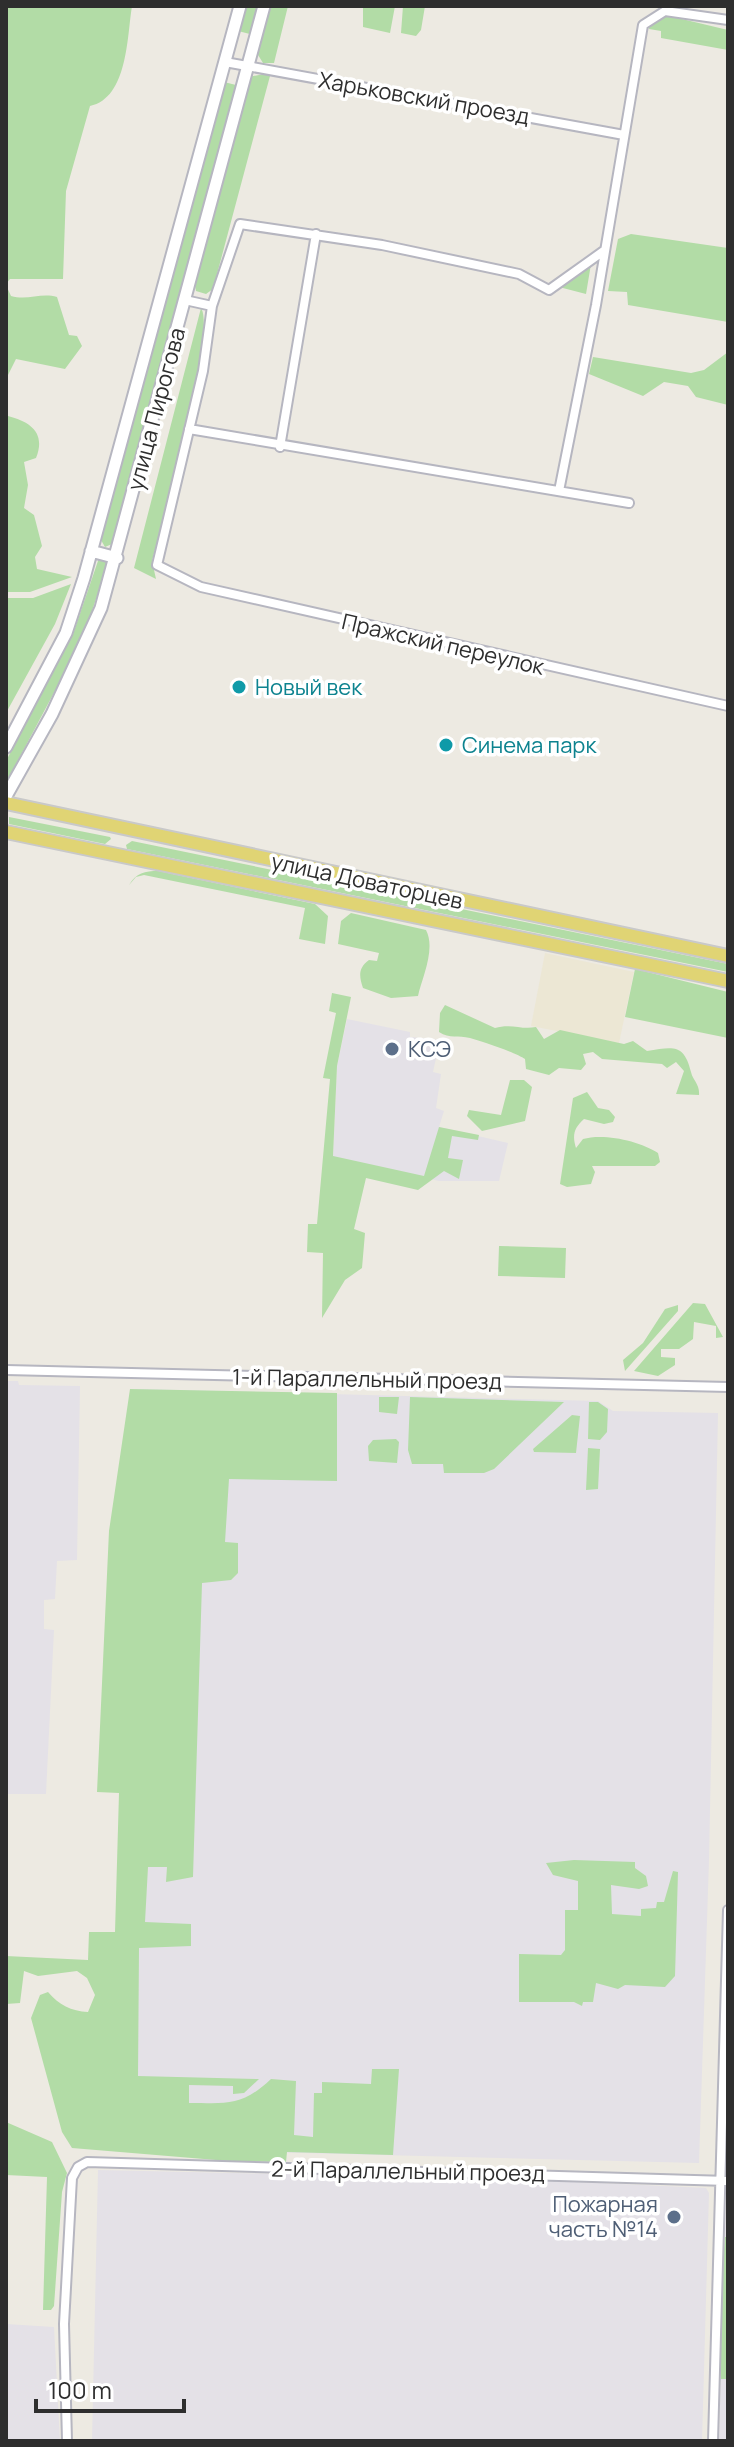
<svg xmlns="http://www.w3.org/2000/svg" width="734" height="2447" viewBox="0 0 734 2447" font-family="Manrope,sans-serif">
  <rect width="100%" height="100%" fill="#edeae2"/>
  <!-- industrial -->
  <path fill="#e4e1e7" d="M347,1019L410,1032V1037L440,1040L433,1072L441,1074L436,1108L444,1111L439,1127L508,1143L499,1181H439L333,1157L337,1066Z
    M6,1381H18L19,1385L80,1386L77,1560L57,1561L55,1599L44,1600V1629L54,1630L46,1794H6Z
    M136,1389L598,1401L613,1411L718,1413L709,1860L699,2163L111,2148Z
    M98,2170L515,2179L706,2188L709,2193L702,2441H92Z
    M728,2193V2441H719L726,2196Z
    M6,2324L54,2327L60,2441H6Z"/>
  <!-- education -->
  <path fill="#ece7d4" d="M545,953L634,972L619,1043L531,1026Z"/>
  <!-- green -->
  <path fill="#b2dca6" d="M6,6H132C127,36 128,98 90,106L66,191L63,279H10L6,284Z
    M244,6H257L250,34L238,31Z
    M267,6H288L274,63H263L255,50Z
    M363,6H395L390,33L363,27Z
    M403,6H425L421,30L416,36L401,33Z
    M665,15L728,30V50L661,38V31L649,29L650,23Z
    M264,74L270,76L213,289L206,294L196,291L194,281L248,77Z
    M224,82L236,85L112,544L105,547L101,540Z
    M631,234L728,248V322L628,305L627,292L608,291L618,239Z
    M591,264L586,294L559,287Z
    M6,285L11,296C28,301 41,292 57,297L69,335L77,336L82,346L65,369L16,359L6,379Z
    M201,308C217,333 162,522 152,561L156,579L134,568Z
    M728,352V405L696,397L688,386L664,382L643,396L589,374L593,357L691,373L704,370Z
    M6,411L8,416C31,422 46,433 36,458L24,462L28,485L24,508L34,515L42,546L35,557L37,569L72,577L30,592H6Z
    M99,558L108,563L83,638L6,783V761L73,634Z
    M71,584L55,624L6,713V598H33Z
    M9,817L110,837L111,839L105,844L9,824Z
    M132,841L728,964V972L127,849L126,845Z
    M158,871L315,904L328,916L325,944L299,939L305,908L144,875L136,877L129,885C136,873 145,871 158,871Z
    M351,913L426,930C436,949 422,978 418,996L391,998L363,988C359,976 358,968 369,960L377,961L379,953L338,944L341,921Z
    M635,969L728,992V1038L625,1017Z
    M332,993L351,997L337,1066L333,1156L424,1176L439,1127L479,1135L478,1140L452,1136L448,1158L463,1160L459,1179L444,1171L418,1190L366,1178L354,1229L365,1233L362,1268L345,1280L322,1318L323,1253L307,1252L308,1224H317L330,1079L323,1078L336,1013L329,1011Z
    M445,1005L495,1028C511,1023 521,1030 536,1027L544,1039L560,1030L624,1044L633,1041L647,1051C673,1047 684,1043 691,1072C693,1081 700,1084 699,1095L676,1094L684,1071L676,1062L667,1068L662,1064L602,1059L593,1052L583,1054L586,1064L581,1070L559,1068L549,1075L526,1069L525,1059C517,1053 481,1041 470,1038C458,1035 450,1039 439,1032L440,1013Z
    M510,1080H524L532,1087L525,1121L482,1131L467,1116L469,1110L501,1115Z
    M587,1092L598,1108L609,1110L615,1117L613,1122L604,1124L584,1119C574,1128 572,1135 576,1148L583,1139C604,1133 640,1141 658,1153L660,1162L655,1166H592L595,1172L591,1184L567,1187L560,1184L573,1098Z
    M499,1246L566,1248L565,1278L498,1276Z
    M693,1303L705,1304L723,1337L716,1338V1326L694,1322L693,1339L679,1349H661V1357L675,1358V1365L658,1376L634,1371Z
    M678,1305V1311L625,1371L623,1360L643,1343L665,1309Z
    M130,1389L337,1393V1481L229,1479L225,1542L238,1543V1573L231,1580L202,1583L193,1877L166,1882L167,1867H148L145,1922L191,1924V1946L139,1948L138,2076L259,2079L244,2093L233,2094V2086L189,2085V2103C228,2103 241,2107 271,2079L296,2081L294,2135L313,2137L314,2093H322V2082L371,2084L372,2069H399L393,2155L287,2152L286,2162L228,2161L72,2148L62,2132L31,2018L40,1995L48,1992C59,2005 71,2011 88,2012L95,1995L87,1978L77,1971L38,1976L24,1971L20,2003L6,2004V1956L88,1960L89,1932H115L119,1793L97,1792L109,1531Z
    M379,1397H399L397,1414L379,1412Z
    M410,1397L564,1402L494,1469L484,1473H444L443,1464H412L408,1450Z
    M589,1402H598L608,1409L607,1432L600,1440L588,1439Z
    M572,1415L580,1416L576,1453L534,1452L533,1449Z
    M396,1439L399,1442L397,1463L369,1461L368,1446L373,1440Z
    M588,1448L600,1449L598,1489L586,1490Z
    M574,1860L635,1862V1868L646,1876L648,1886L639,1889L611,1885L612,1914L641,1916V1909L656,1908L657,1902H664L673,1871L678,1872L675,1976L665,1987L625,1985L618,1989L596,1983L593,2002H583L582,2006L574,2002H519V1954L561,1955L565,1950V1910H578V1881L553,1875L546,1863Z
    M6,2122L52,2142L67,2173L62,2192L54,2306L51,2310H43L47,2177L6,2175Z
    M725,2237H728V2379H721L720,2301Z"/>
  <g fill="none" stroke-linecap="round" stroke-linejoin="round">
    <defs>
      <path id="minor" d="M225,62L624,135
        M605,250L549,290L519,274L382,245L240,224L212,306L203,371L157,565L201,587L728,706
        M185,300L212,306
        M189,429L629,503
        M280,447L316,234
        M559,491L596,305L643,25L665,11L728,20
        M6,1370L728,1387
        M67,2441L64,2324L72,2178L78,2167L87,2162L728,2181
        M713,2441L728,1910"/>
      <path id="secondary" d="M91,551L117,558
        M6,747L66,633L84,578L240,6
        M6,796L52,714L101,608L264,6"/>
      <path id="primary" d="M6,803L728,956
        M6,832L728,981"/>
    </defs>
    <!-- minor casing -->
    <use href="#minor" stroke="#b6b6c0" stroke-width="12"/>
    <!-- secondary casing -->
    <use href="#secondary" stroke="#b6b6c0" stroke-width="15"/>
    <!-- primary casing -->
    <use href="#primary" stroke="#c9c9c9" stroke-width="16"/>
    <!-- minor -->
    <use href="#minor" stroke="#fff" stroke-width="8"/>
    <!-- secondary -->
    <use href="#secondary" stroke="#fff" stroke-width="11"/>
    <!-- primary -->
    <use href="#primary" stroke="#e0d474" stroke-width="12"/>
  </g>
  <!-- markers -->
  <g fill="#0f9aa8" stroke="#fff" stroke-width="3">
    <circle cx="239" cy="687" r="8"/>
    <circle cx="446" cy="745" r="8"/>
  </g>
  <g fill="#5c6f8a" stroke="#fff" stroke-width="3">
    <circle cx="392" cy="1049" r="8"/>
    <circle cx="674" cy="2217" r="8"/>
  </g>
  <g text-anchor="middle" stroke-width="7" stroke-linejoin="round" paint-order="stroke">
    <!-- street labels -->
    <g font-size="22" fill="#2e2e2e" stroke="#fff">
      <text transform="translate(424 98) rotate(10)" y="8">Харьковский проезд</text>
      <text transform="translate(156 409) rotate(-75)" y="8">улица Пирогова</text>
      <text transform="translate(443 644) rotate(13)" y="8">Пражский переулок</text>
      <text transform="translate(367 881) rotate(12)" y="8">улица Доваторцев</text>
      <text transform="translate(367 1379) rotate(1)" y="8">1-й Параллельный проезд</text>
      <text transform="translate(408 2171) rotate(1)" y="8">2-й Параллельный проезд</text>
    </g>
    <!-- culture labels -->
    <g font-size="22" fill="#0d838f" stroke="#fff" text-anchor="start">
      <text x="255" y="695">Новый век</text>
      <text x="462" y="753">Синема парк</text>
    </g>
    <!-- service labels -->
    <g font-size="22" fill="#4e5e75" stroke="#fff" text-anchor="start">
      <text x="408" y="1057">КСЭ</text>
      <text x="658" y="2212" text-anchor="end">Пожарная<tspan x="658" dy="25">часть №14</tspan></text>
    </g>
  </g>
  <!-- border -->
  <rect width="734" height="2447" fill="none" stroke="#2e2e2e" stroke-width="16"/>
  <!-- scale -->
  <path d="M36 2399v12h148v-12" fill="none" stroke="#2e2e2e" stroke-width="4"/>
  <text x="48" y="2399" font-size="24" fill="#2e2e2e" stroke="#ffffff" stroke-width="6" paint-order="stroke">100 m</text>
</svg>
